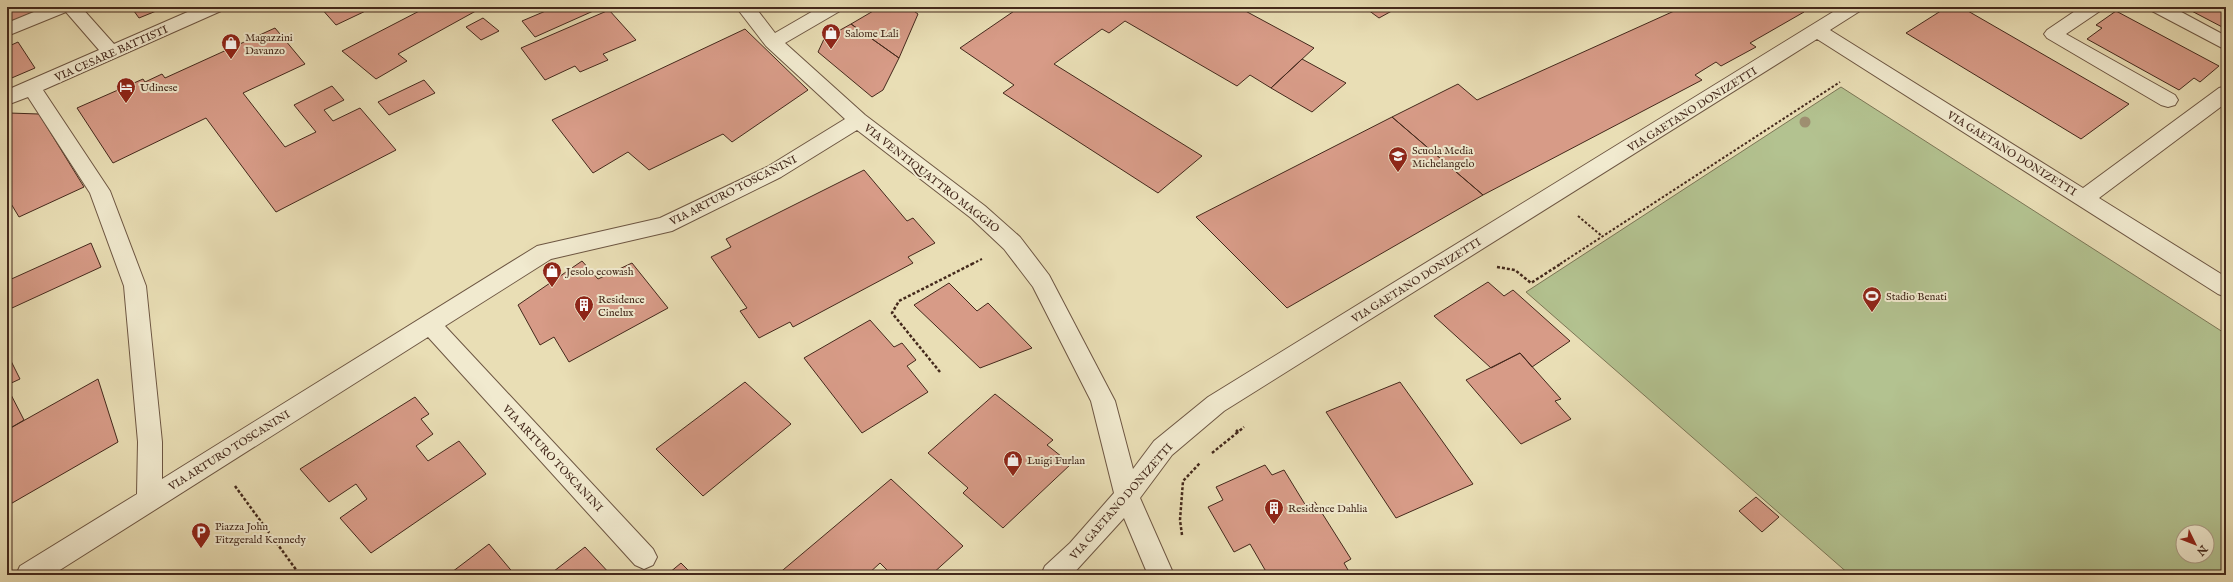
<svg xmlns="http://www.w3.org/2000/svg" width="2233" height="582" viewBox="0 0 2233 582" font-family="'IM FELL English',serif">
  <rect width="100%" height="100%" fill="#e9deb5"/>
  <filter id="stains"><feTurbulence type="fractalNoise" baseFrequency=".005" numOctaves="4"/><feColorMatrix values="0 0 0 0 .2 0 0 0 0 .09 0 0 0 0 .02 0 0 0 .5 -.17"/></filter>
  <radialGradient id="worn" r=".72"><stop offset=".6" stop-color="#630" stop-opacity="0"/><stop offset="1" stop-color="#630" stop-opacity=".3"/></radialGradient>
  <!-- green -->
  <path fill="#b3c290" stroke="#7c7656" fill-rule="evenodd" d="M1841,87L2226,334V575H1850L1526,292ZM2183,532H2207V556H2183Z"/>
  <!-- building -->
  <path fill="#d79b87" stroke="#44291c" d="M7,7H38L41,9L7,23Z
    M131,7H166L139,18Z
    M320,7H374L336,25Z
    M427,7H483L398,54L407,61L376,79L342,51Z
    M555,7H599L600,8L535,37L522,21Z
    M880,7H908L918,14L899,58L851,24Z
    M1020,7H1238L1314,48L1271,88L1250,75L1237,86L1125,21L1109,33L1102,29L1054,64L1202,156L1158,193L1003,93L1014,85L960,48Z
    M1364,7H1399L1379,18Z
    M1683,7H1795L1804,12L1750,43L1756,47L1721,66L1716,62L1695,75L1702,80L1483,195L1392,117L1458,84L1477,100Z
    M1947,7H1961L2129,104L2081,139L1906,33Z
    M2184,7H2226V29Z
    M609,10L636,40L603,54L608,60L580,72L575,66L545,80L521,48Z
    M2116,11L2219,66L2200,82L2194,78L2179,90L2087,39L2102,28L2096,25Z
    M483,18L499,31L481,40L466,27Z
    M851,24L899,58L883,90L872,97L818,52L824,39Z
    M275,28L305,64L243,93L285,147L316,132L294,105L332,86L344,100L324,110L333,121L360,108L396,150L276,212L206,118L113,163L77,108L143,79L145,82L162,74L165,78Z
    M745,29L808,90L732,142L723,134L649,170L628,152L593,173L552,120Z
    M18,42L35,68L7,80V47Z
    M1302,59L1346,83L1312,112L1271,88Z
    M424,80L435,93L389,115L378,102Z
    M9,113L39,114L84,187L19,217L7,197V114Z
    M1392,117L1483,195L1287,308L1196,217Z
    M864,170L907,221L913,218L935,243L908,257L913,263L793,327L790,322L759,338L740,311L747,308L711,257L731,247L726,239Z
    M91,243L101,267L12,308L7,294V281Z
    M582,261L598,279L632,263L668,308L569,362L554,337L540,345L518,305Z
    M1488,282L1504,296L1513,290L1570,341L1532,367L1520,353L1491,368L1434,316Z
    M949,283L977,311L988,303L1032,348L980,368L914,305Z
    M870,320L894,347L902,343L916,360L907,366L928,392L862,433L804,358Z
    M7,353L20,379L7,385Z
    M1520,353L1561,399L1555,401L1571,419L1521,444L1466,380Z
    M98,379L118,442L7,506V430Z
    M745,382L791,424L703,496L656,449Z
    M1400,382L1473,484L1396,518L1326,412Z
    M7,387L24,420L7,430Z
    M995,394L1053,440L1047,445L1071,464L1003,528L963,493L968,488L928,453Z
    M415,397L429,414L421,419L433,434L416,446L428,461L459,441L486,474L371,553L340,518L367,499L356,484L329,502L300,469Z
    M1265,465L1272,475L1284,470L1306,506L1315,502L1351,559L1344,563L1348,570L1343,573L1344,575H1268L1250,544L1234,552L1208,507L1223,500L1216,487Z
    M891,479L963,546L931,575H892L880,563L867,575H777Z
    M1756,497L1779,517L1762,532L1739,511Z
    M489,544L515,575H448Z
    M585,547L611,575H549Z
    M681,563L693,575H659L669,573Z"/>
  <g fill="none" stroke-linecap="round" stroke-linejoin="round">
    <defs>
      <path id="minor" d="M46,7H81L114,44L199,7H224L221,11L43,90L110,191L146,286L162,442V479L537,246L660,218L767,167L845,119L766,46L736,7H755L775,33L820,7H843L840,11L785,43L865,115L985,206L1020,237L1049,275L1115,401L1133,469L1154,441L1208,397L1841,7H1863L1860,11L1830,30L2083,188L2219,88L2226,86V103L2099,198L2226,277V297L2218,294L1817,39L1224,411L1172,455L1140,498L1174,575H1148L1124,518L1072,575H1041L1045,566L1070,543L1114,493L1091,401L1033,287L1004,249L971,218L857,130L781,177L672,231L551,259L445,326L653,549L657,557L653,565L644,569L635,565L428,337L52,575H16L20,566L137,494L138,442L124,286L90,193L28,97L7,105V90L99,50L66,12L7,36V23Z
        M2081,7H2103L2100,11L2066,34L2175,95L2178,100L2175,105L2168,107L2161,105L2047,38L2044,34L2047,30Z
        M2149,7H2172L2226,36V50L2152,11Z"/>
    </defs>
    <!-- minor casing -->
    <use href="#minor" stroke="#6d5642" stroke-width="2"/>
    <!-- path-far1 -->
    <path stroke="#44291c" stroke-width="2" stroke-dasharray="2.5 2" stroke-linecap="butt" d="M1578,216L1603,237
      M972,264L982,259
      M1560,264L1840,82"/>
    <!-- path -->
    <path stroke="#44291c" stroke-width="2.5" stroke-dasharray="3 2" stroke-linecap="butt" d="M1497,267L1515,270L1531,283L1562,263
      M940,372L892,313L899,301L974,263
      M1236,430L1238,432L1244,427
      M1212,453L1238,432
      M235,486L300,575
      M1182,535L1180,520L1183,481L1200,463"/>
    <!-- minor -->
    <use href="#minor" fill="#f1eacf" fill-rule="evenodd"/>
  </g>
  <!-- trees -->
  <circle fill="#9e8f71" cx="1805" cy="122" r="5.5"/>
  <!-- icons -->
  <defs>
    <symbol id="shop-pin" viewBox="-11 -11 22 30"><path d="M0 17L-7.5 6A9.5 9.5 0 1 1 7.5 6Z" fill="#8f2418" stroke="#f1eacf"/><path d="M-5-2.5h2.3a2.7 3.5 0 0 1 5.4 0H5L5.5 6h-11ZM-1.5-2.5h3a1.5 2.3 0 0 0-3 0Z" fill="#fff"/></symbol>
    <symbol id="hotel-pin" viewBox="-11 -11 22 30"><path d="M0 17L-7.5 6A9.5 9.5 0 1 1 7.5 6Z" fill="#8f2418" stroke="#f1eacf"/><path d="M-6-4.5h1.5V1H6V5H4.5V3h-9V5H-6ZM-4 0a1.8 1.8 0 1 1 3.6 0ZM.5 0V-2.5h3Q6-2.5 6 0Z" fill="#fff"/></symbol>
    <symbol id="school-pin" viewBox="-11 -11 22 30"><path d="M0 17L-7.5 6A9.5 9.5 0 1 1 7.5 6Z" fill="#8f2418" stroke="#f1eacf"/><path d="M0-5L7-2L0 1L-7-2ZM-4 1L0 2.5L4 1V4Q0 6-4 4Z" fill="#fff"/></symbol>
    <symbol id="stadium-pin" viewBox="-11 -11 22 30"><path d="M0 17L-7.5 6A9.5 9.5 0 1 1 7.5 6Z" fill="#8f2418" stroke="#f1eacf"/><path d="M0-5a6.5 5 0 1 0 0 10a6.5 5 0 1 0 0-10ZM-3.5-1.8h7v3.6h-7Z" fill="#fff"/></symbol>
    <symbol id="building-pin" viewBox="-11 -11 22 30"><path d="M0 17L-7.5 6A9.5 9.5 0 1 1 7.5 6Z" fill="#8f2418" stroke="#f1eacf"/><path d="M-4-6H4V6H1V3H-1V6H-4ZM-2.5-4.3h1.7v1.8h-1.7ZM.8-4.3h1.7v1.8H.8ZM-2.5-1h1.7V.8h-1.7ZM.8-1h1.7V.8H.8Z" fill="#fff"/></symbol>
    <symbol id="parking-pin" viewBox="-11 -11 22 30"><path d="M0 17L-7.5 6A9.5 9.5 0 1 1 7.5 6Z" fill="#8f2418" stroke="#f1eacf"/><path d="M-3.5-5.5H1a3.5 3.5 0 0 1 0 7H-1V5.5H-3.5ZM-1-3.4V-.6H.8a1.4 1.4 0 0 0 0-2.8Z" fill="#fff"/></symbol>
  </defs>
  <g fill-rule="evenodd">
    <use href="#shop-pin" x="820" y="22" width="22" height="30"/>
    <use href="#shop-pin" x="220" y="32" width="22" height="30"/>
    <use href="#hotel-pin" x="115" y="76" width="22" height="30"/>
    <use href="#school-pin" x="1387" y="145" width="22" height="30"/>
    <use href="#shop-pin" x="541" y="260" width="22" height="30"/>
    <use href="#stadium-pin" x="1861" y="285" width="22" height="30"/>
    <use href="#building-pin" x="573" y="294" width="22" height="30"/>
    <use href="#shop-pin" x="1002" y="449" width="22" height="30"/>
    <use href="#building-pin" x="1263" y="497" width="22" height="30"/>
    <use href="#parking-pin" x="190" y="521" width="22" height="30"/>
  </g>
  <g text-anchor="middle" stroke-width="4" stroke-linejoin="round" paint-order="stroke">
    <!-- poi labels -->
    <g font-size="11" fill="#44291c" stroke="#f1eacf" text-anchor="start">
      <text x="845" y="37">Salome Lali</text>
      <text x="245" y="41">Magazzini<tspan x="245" dy="13">Davanzo</tspan></text>
      <text x="140" y="91">Udinese</text>
      <text x="1412" y="154">Scuola Media<tspan x="1412" dy="13">Michelangelo</tspan></text>
      <text x="566" y="275">Jesolo ecowash</text>
      <text x="1886" y="300">Stadio Benati</text>
      <text x="598" y="303">Residence<tspan x="598" dy="13">Cinelux</tspan></text>
      <text x="1027" y="464">Luigi Furlan</text>
      <text x="1288" y="512">Residence Dahlia</text>
      <text x="215" y="530">Piazza John<tspan x="215" dy="13">Fitzgerald Kennedy</tspan></text>
    </g>
    <!-- street labels -->
    <g font-size="11" fill="#44291c" stroke="#f1eacf">
      <text transform="translate(111 53) rotate(-24)" y="4">VIA CESARE BATTISTI</text>
      <text transform="translate(1692 109) rotate(-32)" y="4">VIA GAETANO DONIZETTI</text>
      <text transform="translate(2012 153) rotate(32)" y="4">VIA GAETANO DONIZETTI</text>
      <text transform="translate(932 178) rotate(38)" y="4">VIA VENTIQUATTRO MAGGIO</text>
      <text transform="translate(733 190) rotate(-27)" y="4">VIA ARTURO TOSCANINI</text>
      <text transform="translate(1416 280) rotate(-32)" y="4">VIA GAETANO DONIZETTI</text>
      <text transform="translate(229 450) rotate(-32)" y="4">VIA ARTURO TOSCANINI</text>
      <text transform="translate(553 458) rotate(47)" y="4">VIA ARTURO TOSCANINI</text>
      <text transform="translate(1121 501) rotate(-49)" y="4">VIA GAETANO DONIZETTI</text>
    </g>
  </g>
  <!-- margin -->
  <rect width="2233" height="582" fill="none" stroke="#e9deb5" stroke-width="24"/>
  <rect x="8" y="8" width="2217" height="566" fill="none" stroke="#44291c" stroke-width="2"/>
  <rect x="12" y="12" width="2209" height="558" fill="none" stroke="#44291c"/>
  <!-- north arrow -->
  <g transform="translate(2195 544) rotate(133)"><circle r="19" fill="#f1eacf" stroke="#ac9d87"/>
  <path d="M0-3L7 15L0 10L-7 15Z" fill="#8f2418"/>
  <text y="-6" font-size="11" font-weight="bold" text-anchor="middle" fill="#44291c">N</text>
  </g>
  <rect width="100%" height="100%" filter="url(#stains)"/>
  <rect width="100%" height="100%" fill="url(#worn)"/>
</svg>
